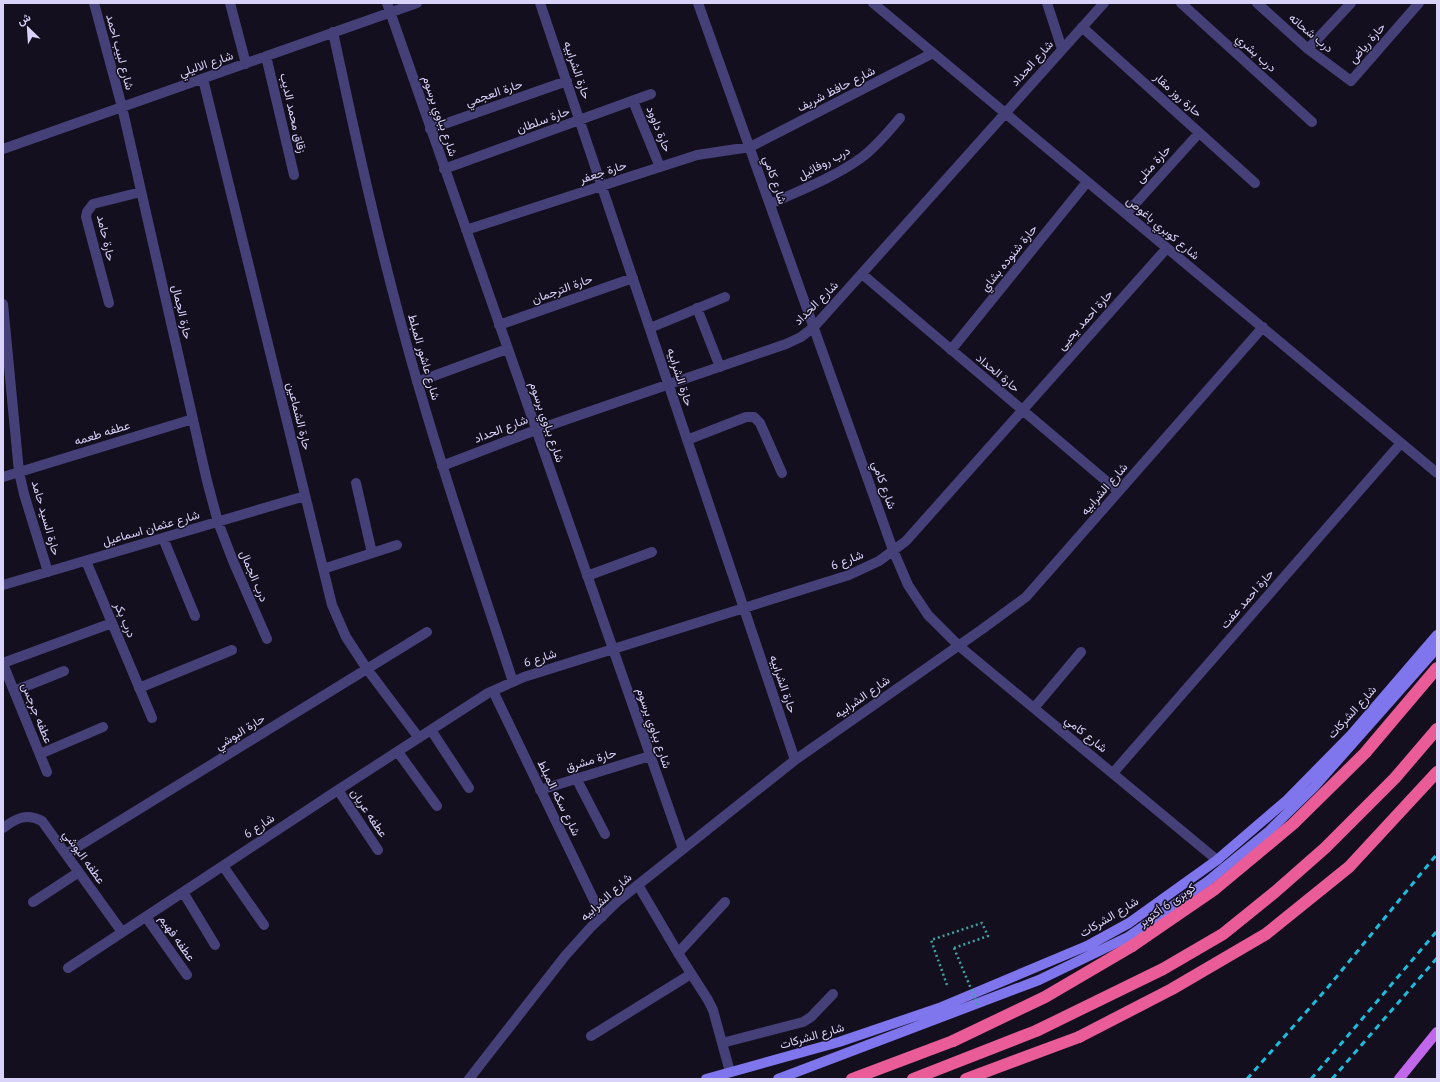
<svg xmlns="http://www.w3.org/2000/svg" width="1440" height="1082" viewBox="0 0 1440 1082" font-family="'PT Sans',Vazirmatn,sans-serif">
  <rect width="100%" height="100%" fill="#130f1e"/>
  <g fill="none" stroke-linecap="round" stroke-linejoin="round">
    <!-- path -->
    <path stroke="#3da3a3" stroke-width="2.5" stroke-dasharray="2 3" stroke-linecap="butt" d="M947,985L931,940L982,923L988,936L954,948"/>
    <!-- service -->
    <path stroke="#454078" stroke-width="10" d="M638,885L678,953L708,1000L713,1010L730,1072
      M678,953L725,902
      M591,1036L691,974
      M722,1043L803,1022L811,1017L833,994"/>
    <!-- minor -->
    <path stroke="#454078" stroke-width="10" d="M94,3L122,107L207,481L218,522L233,561L267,639
      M230,3L246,64
      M387,3L683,849
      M540,3L795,760
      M698,3L893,550L908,585L928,615L959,646L1217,860
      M873,3L1437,473
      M1047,3L1062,49
      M1181,3L1312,122
      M1257,3L1308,49L1351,81L1419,3
      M1082,27L1255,183
      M333,32C354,130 375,227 401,323C433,444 474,563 513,682
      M1308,49L1351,3
      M266,56L294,175
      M203,79L332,605L346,637L367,669L419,738
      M633,101L660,167
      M430,129L567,81
      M3,149L417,3
      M444,169L651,94
      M770,204C801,190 833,178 861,158C876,147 888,132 900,118
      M1126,214L1199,133
      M466,230L697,155L750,147L933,53
      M862,274L1118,491
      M109,303L86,217L87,212L93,204L141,192
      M3,304L19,472L24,494L48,572
      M697,308L720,367
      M499,325L633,278
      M650,328L725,297
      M951,350L1087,182
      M417,382L507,349
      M687,440L746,417H754L760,423L782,473
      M442,466L536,430L786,344L801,337L814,327L1104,3
      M3,477L193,419
      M356,483L372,553
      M163,538L195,616
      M86,561L152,718
      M323,569L397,545
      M587,576L652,552
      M3,585L305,496
      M3,663L112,623
      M3,664L47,772
      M139,688L232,650
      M14,691L64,671
      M493,691L602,917
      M1034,708L1081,652
      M431,730L469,788
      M398,752L437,806
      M40,754L103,727
      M1113,773L1401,443
      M576,778L605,834
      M338,790L378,850
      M540,790L650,756
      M3,828C16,818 27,813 42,821L122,932
      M66,854L427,632
      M223,866L264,925
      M183,892L215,945
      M33,902L79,872
      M146,917L187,975
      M68,968L338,790L488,693L524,677L849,575L879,561L906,541L1167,248
      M469,1079L565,956L591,927L619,900L795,760L981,630L1026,597L1263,327"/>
    <!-- secondary -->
    <path stroke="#7f75ed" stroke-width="10" d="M706,1079L839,1042L939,1008L1089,945L1129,923L1217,860L1287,800L1351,735L1437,635
      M778,1079L1039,980L1128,937L1208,881L1269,831L1314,787L1437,648"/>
    <!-- primary -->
    <path stroke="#c267ec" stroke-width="10" d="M1399,1079L1437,1032"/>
    <!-- motorway -->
    <path stroke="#ea5c98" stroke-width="12" d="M1132,946L1215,889L1293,824L1365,753L1437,668
      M1079,1037L1172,989L1266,934L1349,867L1437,772
      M852,1079L953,1041
      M913,1079L1036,1031L1163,969L1223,934L1275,892L1325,848L1395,778L1437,729"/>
    <!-- rail -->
    <path stroke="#1cbddc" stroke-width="3" stroke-dasharray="6 5" stroke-linecap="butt" d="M1247,1079L1329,986L1437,854
      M1311,1079L1437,931
      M1332,1079L1437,958"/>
    <!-- path-bridge -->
    <path stroke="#3da3a3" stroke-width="2.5" stroke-dasharray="2 3" stroke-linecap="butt" d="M954,948L979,1008"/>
    <!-- motorway-bridge -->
    <path stroke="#ea5c98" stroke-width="12" d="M953,1041L1045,997L1132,946
      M966,1079L1079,1037"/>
  </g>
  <g text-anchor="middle" stroke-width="3" stroke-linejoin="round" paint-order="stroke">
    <!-- street labels -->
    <g font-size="12" fill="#d9d2f9" stroke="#130f1e">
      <text transform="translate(1311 33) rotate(40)" y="4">درب شحاته</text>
      <text transform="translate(1367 43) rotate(-49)" y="4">حارة رياض</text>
      <text transform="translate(120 52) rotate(75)" y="4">شارع لبيب احمد</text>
      <text transform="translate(1256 53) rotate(42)" y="4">درب بشري</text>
      <text transform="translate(1032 63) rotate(-48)" y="4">شارع الحداد</text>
      <text transform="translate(206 64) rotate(-19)" y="4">شارع الاليلي</text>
      <text transform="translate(577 70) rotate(71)" y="4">حارة الشرابيه</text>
      <text transform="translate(836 89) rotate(-27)" y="4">شارع حافظ شريف</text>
      <text transform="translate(494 93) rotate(-19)" y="4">حارة العجمي</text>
      <text transform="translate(1178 95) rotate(42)" y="4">حارة روز مقار</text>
      <text transform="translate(293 113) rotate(77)" y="4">زقاق محمد الديب</text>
      <text transform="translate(440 116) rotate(71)" y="4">شارع بباوي برسوم</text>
      <text transform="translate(543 120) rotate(-20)" y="4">حارة سلطان</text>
      <text transform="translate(659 129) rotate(68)" y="4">حارة داوود</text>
      <text transform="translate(824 163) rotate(-28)" y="4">درب روفائيل</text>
      <text transform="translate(1153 164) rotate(-48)" y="4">حارة متلى</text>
      <text transform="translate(603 172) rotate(-18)" y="4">حارة جعفر</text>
      <text transform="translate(775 180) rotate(71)" y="4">شارع كامي</text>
      <text transform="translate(1163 228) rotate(40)" y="4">شارع كوبري باغوص</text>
      <text transform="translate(106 238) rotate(77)" y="4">حارة حامد</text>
      <text transform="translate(1009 258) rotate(-51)" y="4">حارة شنوده بشاي</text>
      <text transform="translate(562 289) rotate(-20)" y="4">حارة الترجمان</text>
      <text transform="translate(816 303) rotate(-45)" y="4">شارع الحداد</text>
      <text transform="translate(182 312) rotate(77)" y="4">حارة الجمال</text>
      <text transform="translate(1085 320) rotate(-48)" y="4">حارة احمد يحيى</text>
      <text transform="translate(424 357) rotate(74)" y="4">شارع عاشور المبلط</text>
      <text transform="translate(998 373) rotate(40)" y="4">حارة الحداد</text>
      <text transform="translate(680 377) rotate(72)" y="4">حارة الشرابيه</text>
      <text transform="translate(299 416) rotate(76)" y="4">حارة الشماعين</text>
      <text transform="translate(547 422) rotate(71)" y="4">شارع بباوي برسوم</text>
      <text transform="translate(501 429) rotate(-21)" y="4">شارع الحداد</text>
      <text transform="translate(102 433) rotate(-17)" y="4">عطفه طعمه</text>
      <text transform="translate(884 485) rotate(70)" y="4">شارع كامي</text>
      <text transform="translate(1104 489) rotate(-49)" y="4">شارع الشرابيه</text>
      <text transform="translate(46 518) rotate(74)" y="4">حارة السيد حامد</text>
      <text transform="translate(151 528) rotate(-16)" y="4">شارع عثمان اسماعيل</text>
      <text transform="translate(847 560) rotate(-22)" y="4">شارع 6</text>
      <text transform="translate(254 576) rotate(67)" y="4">درب الجمال</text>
      <text transform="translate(1247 599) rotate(-49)" y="4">حارة احمد عفت</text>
      <text transform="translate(125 620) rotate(67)" y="4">درب بكر</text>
      <text transform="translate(540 658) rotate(-18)" y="4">شارع 6</text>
      <text transform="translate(783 684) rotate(71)" y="4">حارة الشرابيه</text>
      <text transform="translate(862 697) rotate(-35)" y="4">شارع الشرابيه</text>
      <text transform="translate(1352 712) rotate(-48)" y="4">شارع الشركات</text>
      <text transform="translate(37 713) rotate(68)" y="4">عطفه جرجس</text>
      <text transform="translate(654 728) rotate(71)" y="4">شارع بباوي برسوم</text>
      <text transform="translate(240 732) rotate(-32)" y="4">حارة البوشي</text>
      <text transform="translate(1086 734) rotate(39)" y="4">شارع كامي</text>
      <text transform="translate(591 760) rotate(-17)" y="4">حارة مشرق</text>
      <text transform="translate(559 798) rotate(64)" y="4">شارع سكه المبلط</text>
      <text transform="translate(369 813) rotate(56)" y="4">عطفه عريان</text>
      <text transform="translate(259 826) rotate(-34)" y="4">شارع 6</text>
      <text transform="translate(84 857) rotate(54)" y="4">عطفه البوشي</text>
      <text transform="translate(606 897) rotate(-42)" y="4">شارع الشرابيه</text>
      <text transform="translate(1167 905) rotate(-35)" y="4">كوبرى 6 أكتوبر</text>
      <text transform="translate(1109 917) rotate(-31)" y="4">شارع الشركات</text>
      <text transform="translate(177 938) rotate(55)" y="4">عطفه فهيم</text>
      <text transform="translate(812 1036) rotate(-16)" y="4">شارع الشركات</text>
    </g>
  </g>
  <!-- border -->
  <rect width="1440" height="1082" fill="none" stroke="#d9d2f9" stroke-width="8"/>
  <!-- north arrow -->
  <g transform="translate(28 28) rotate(335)" stroke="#130f1e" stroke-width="3" paint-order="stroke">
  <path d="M0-3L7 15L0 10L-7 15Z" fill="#d9d2f9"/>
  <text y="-6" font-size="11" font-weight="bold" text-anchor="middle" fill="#d9d2f9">ش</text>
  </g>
</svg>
